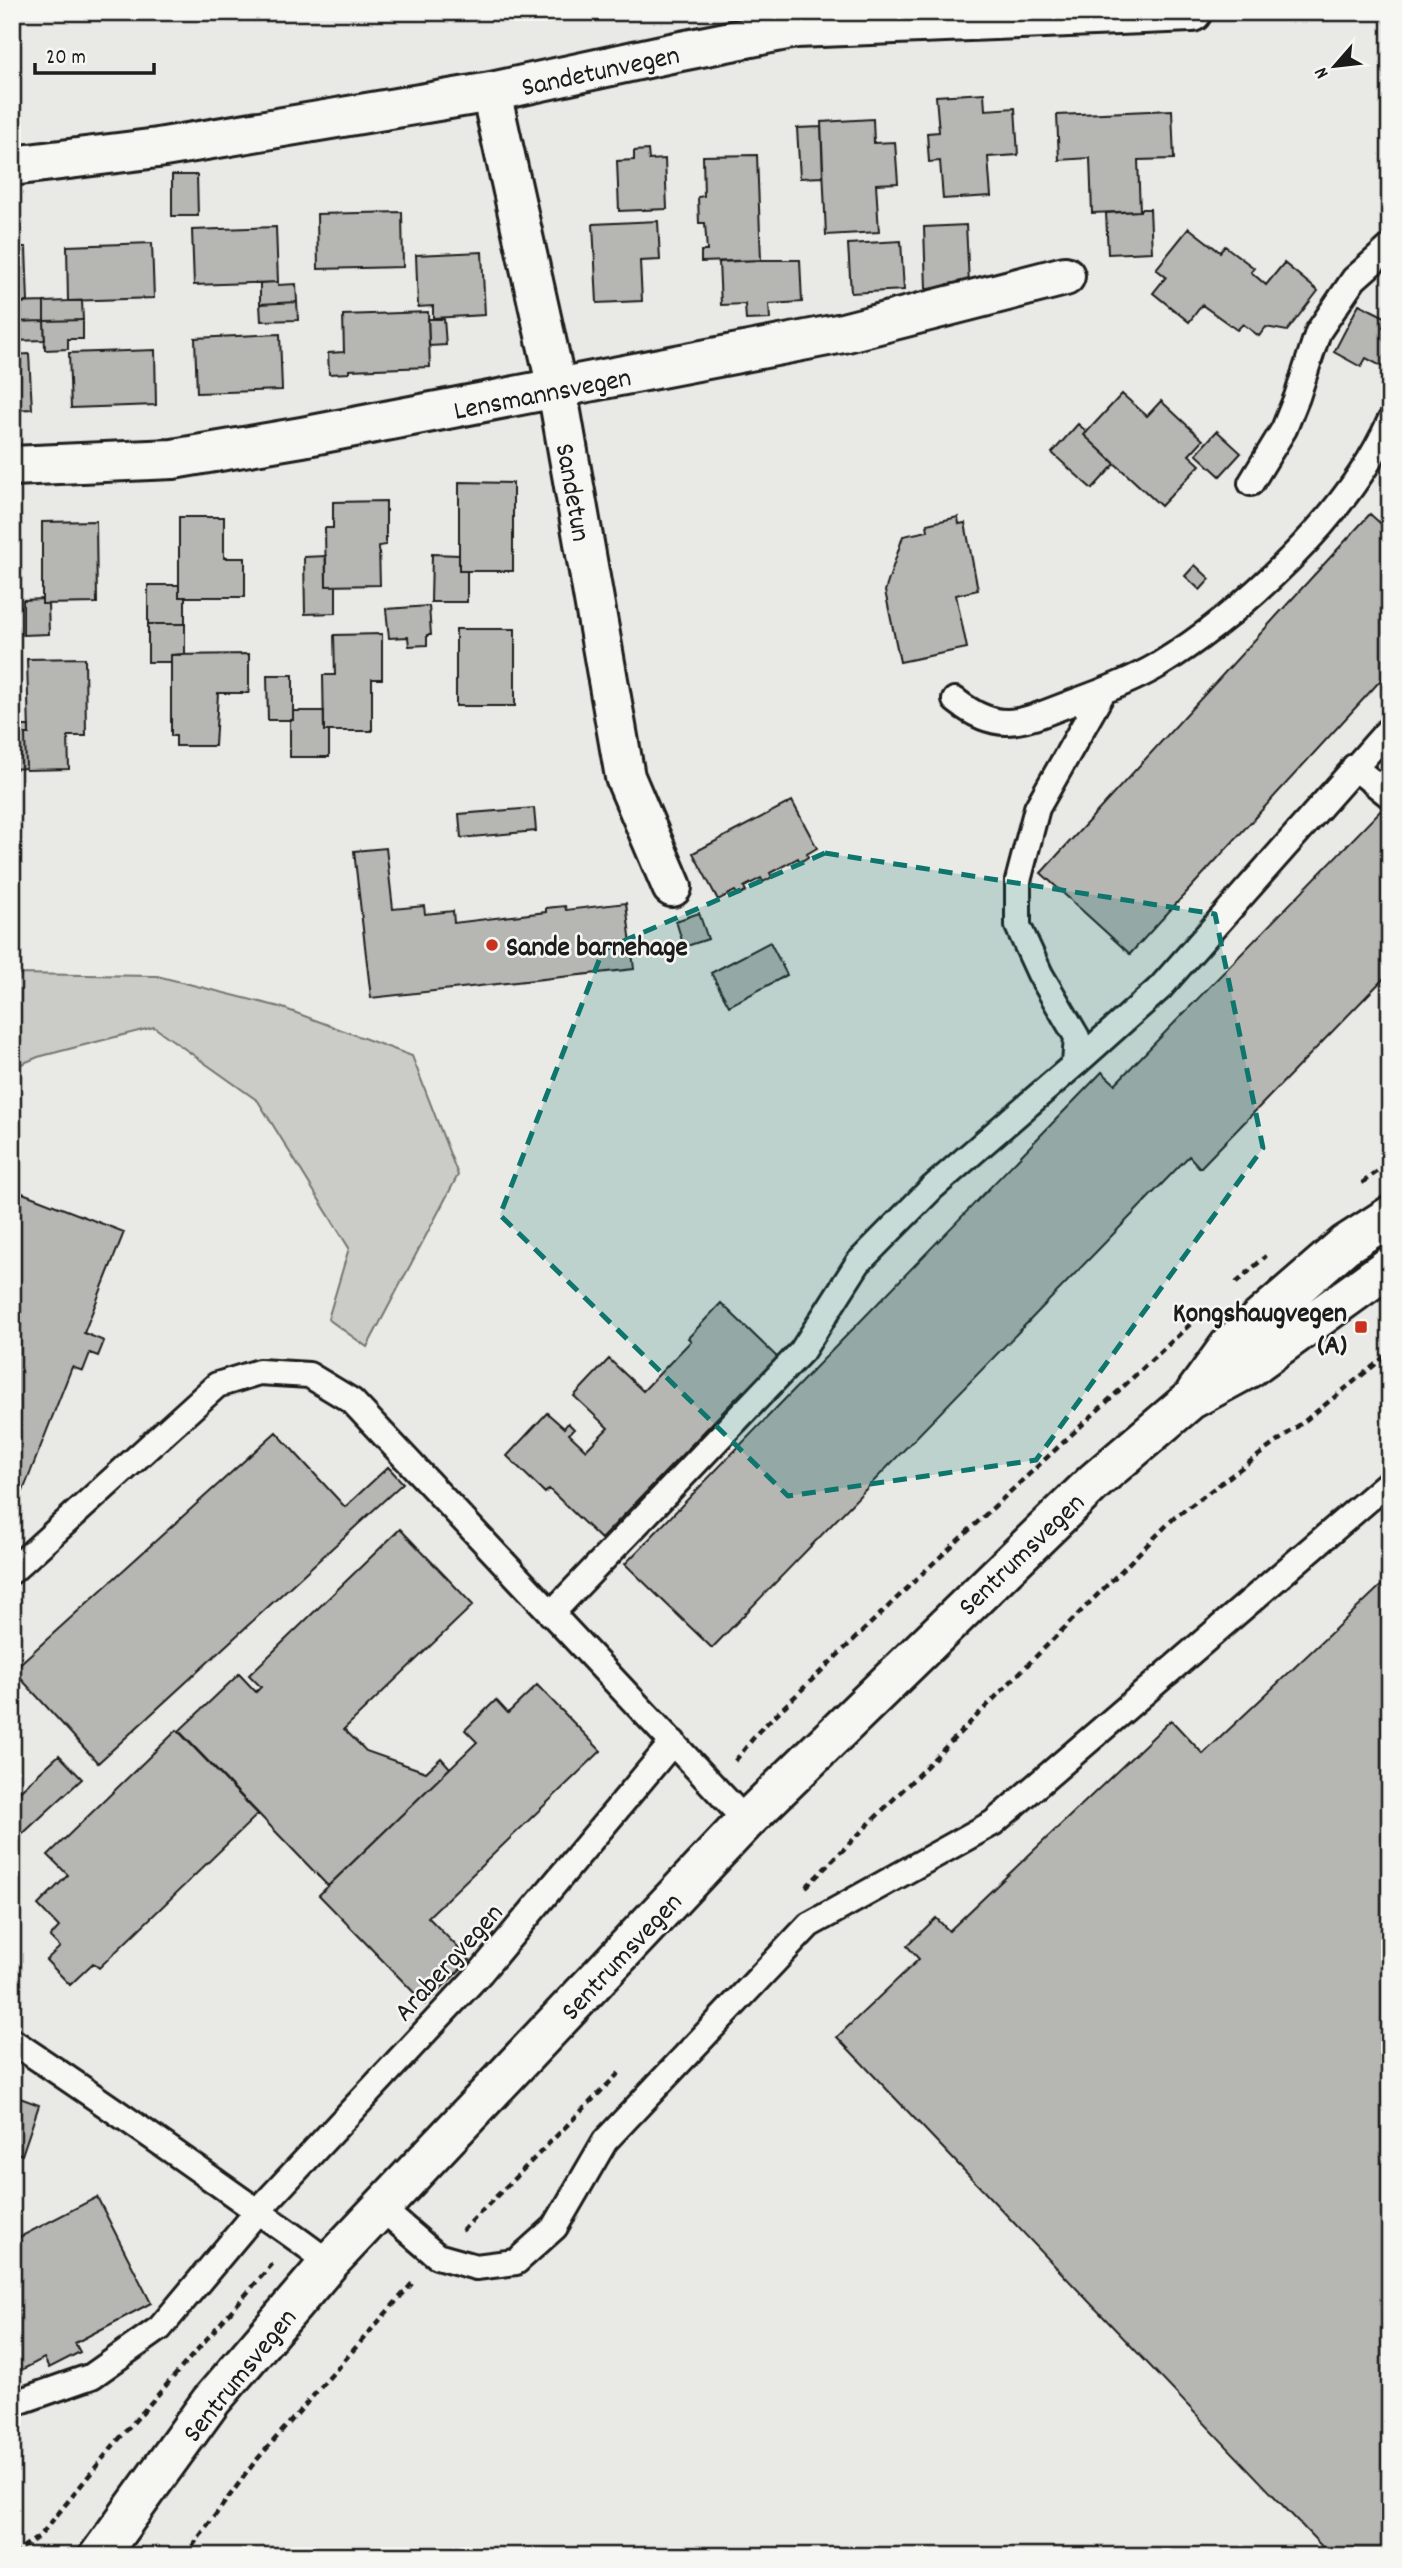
<svg xmlns="http://www.w3.org/2000/svg" width="1402" height="2568" viewBox="0 0 1402 2568" font-family="Dekko,sans-serif">
  <rect width="100%" height="100%" fill="#e9e9e5"/>
  <filter id="ink" filterUnits="userSpaceOnUse"><feTurbulence type="fractalNoise" baseFrequency=".0143" numOctaves="2"/><feDisplacementMap in="SourceGraphic" scale="14" xChannelSelector="R" yChannelSelector="G"/><feConvolveMatrix kernelMatrix="1 2 1 2 8 2 1 2 1" color-interpolation-filters="sRGB"/></filter>
  <g filter="url(#ink)">
    <!-- green -->
    <path fill="#cbcbc7" stroke="#747472" stroke-width="2" d="M12,974L157,976L280,1007L412,1056L458,1175L367,1347L328,1319L349,1248L258,1101L154,1027L38,1057L12,1068Z"/>
    <!-- building -->
    <path fill="#b6b6b3" stroke="#1c1c1c" stroke-width="2" d="M984,93L985,110L1015,108L1018,155L988,157L991,196L943,199L940,161L929,162L927,133L939,132L936,96Z
      M1172,110L1174,159L1138,160L1140,211L1092,213L1090,158L1059,160L1057,115Z
      M873,119L874,143L895,142L898,183L876,184L879,232L826,235L821,122Z
      M821,127L823,177L800,178L797,128Z
      M648,150L649,160L665,159L667,209L619,211L617,161L634,160V151Z
      M757,155L761,260L701,262V251H707L705,223H699L698,197L704,196L703,156Z
      M172,175H197L198,216H172Z
      M1140,209H1150L1152,252L1108,254L1106,213L1140,211Z
      M402,212L403,267L318,269L317,214Z
      M658,221L660,260L640,261L642,301L597,303L593,224Z
      M966,225L969,283L948,284V288L926,289L924,227Z
      M276,227L278,282L194,285L192,230Z
      M1189,228L1220,252L1225,246L1254,268L1251,272L1266,285L1284,263L1318,291L1287,331L1266,327L1259,336L1243,324L1237,330L1202,305L1189,322L1153,293L1166,277L1156,269Z
      M901,241L904,290L851,293L848,244Z
      M152,243L154,298L68,301L67,246Z
      M12,247H26L28,302H12Z
      M482,252L485,315L433,318V306L418,307L416,255Z
      M761,260H800L802,302L769,304L770,319L746,320L745,304L721,305L719,262Z
      M278,282V285L296,284L297,302L260,304V283Z
      M68,301H82L83,320L44,321V302Z
      M44,302V321L12,322V303Z
      M297,302L298,320L261,321L260,304Z
      M1359,304L1387,318L1383,327L1390,331V354L1383,367L1366,358L1361,367L1334,352Z
      M428,312L430,367L349,370V373L329,374L328,353L344,352L343,315Z
      M428,319H444L446,345L429,346Z
      M83,320V339H68V349L45,350L44,321Z
      M44,321L45,340L12,341V322Z
      M280,334L282,390L197,393L195,338Z
      M155,350L156,405L71,408L69,353Z
      M29,354L32,409L12,410V355Z
      M1122,394L1147,416L1161,401L1203,440L1189,455L1200,465L1161,506L1084,435Z
      M1078,424L1087,432L1084,435L1115,464L1092,489L1052,453Z
      M1217,431L1241,453L1220,476L1196,454Z
      M459,482L513,483V571H459Z
      M386,501V545L379,546L380,585L326,586L325,528H333V502Z
      M1370,514L1390,532V670L1130,954L1041,873Z
      M179,517H224V558H245V597H179Z
      M958,517L959,524L965,523L978,590L956,595L967,648L900,662L885,591L903,536L928,531L927,524Z
      M96,521L97,603L42,604V522Z
      M432,554L459,555V571H467V602H431Z
      M326,556V586H336V613L305,614L304,557Z
      M1195,565L1210,579L1200,590L1185,576Z
      M148,585H179V597H185V624H148Z
      M42,599V604H48L49,634L23,635V600Z
      M429,606L431,635H427V645L409,646L408,637L389,638L386,609Z
      M148,624H185V654L171,655V662H148Z
      M456,629H515V706H456Z
      M382,634V679H372V731H324L323,675H335L334,635Z
      M249,654V693H218L215,746H176V736H171V655Z
      M85,658L86,736H68L69,769L26,770L25,734H29L27,659Z
      M267,675H293V720H268Z
      M293,711H324V731H329V757H290V720H293Z
      M12,726H29V734H25L26,768L12,769Z
      M792,801L817,848L807,854L808,857L800,862L798,858L770,873L772,877L763,882L761,878L744,887L746,891L738,895L735,891L718,900L693,853Z
      M534,808L536,831L461,838L459,814Z
      M1383,808L1390,814V972L1200,1168L1189,1156L712,1648L625,1564L1102,1072L1115,1084Z
      M386,848L393,909L424,906L425,914L453,911L454,923L546,912V908L565,906L566,910L626,903L634,969L371,998L354,851Z
      M699,913L708,939L684,947L676,921Z
      M770,942L787,975L729,1006L711,973Z
      M12,1189L124,1232L84,1333L104,1341L98,1356L90,1353L83,1371L72,1367L12,1519Z
      M721,1303L779,1359L746,1394L743,1391L601,1539L549,1489L545,1493L507,1456L547,1413L564,1428L568,1423L574,1429L569,1434L586,1450L608,1428L574,1396L609,1359L643,1391L691,1341L688,1338Z
      M276,1432L345,1507L388,1467L403,1483L98,1763L13,1670Z
      M400,1529L473,1605L344,1729L366,1751L426,1772L441,1758L450,1768L328,1886L179,1731L239,1674L256,1692L261,1687L249,1675Z
      M1390,1577V2556H1331L837,2037L919,1959L907,1946L936,1918L949,1931L1171,1720L1203,1754Z
      M537,1685L601,1751L428,1917L470,1960L425,2004L319,1895L477,1742L465,1730L496,1700L508,1713Z
      M177,1730L258,1814L99,1968L93,1963L70,1985L46,1960L60,1947L50,1937L59,1927L38,1905L68,1875L48,1855Z
      M59,1755L82,1779L18,1838L12,1832V1798Z
      M12,2095L39,2105L22,2155L12,2151Z
      M97,2197L151,2303L75,2343L80,2352L49,2368L44,2358L12,2375V2241Z"/>
    <g fill="none" stroke-linecap="round" stroke-linejoin="round">
      <defs>
        <path id="lane" d="M1251,483L1284,429L1297,397L1318,332L1354,279L1390,247
          M955,700C1001,737 1025,720 1074,702C1102,692 1131,681 1157,666C1243,613 1349,514 1390,421
          M1354,767L1390,796
          M1075,1064L1160,988L1390,728
          M12,1571L217,1385L259,1372L309,1375L352,1401L746,1821
          M551,1614L802,1351L858,1263L932,1188L1075,1064L1077,1037L1040,974L1018,926V881L1037,808L1103,692
          M12,2041C87,2091 160,2142 233,2194C265,2217 298,2238 329,2263
          M381,2208L437,2256L476,2267L516,2262L555,2227L605,2141L809,1925L993,1823L1390,1481
          M12,2404L92,2376L160,2328L257,2212L481,1972L673,1742"/>
        <path id="street" d="M491,92L557,389L625,777L672,887
          M12,166L158,148L491,92L671,53L796,28L1192,12
          M12,466L173,459L302,437L843,333L1065,276"/>
        <path id="primary" d="M1196,1392L1230,1345L1345,1245L1390,1216
          M99,2556L211,2401L329,2263L746,1821L1094,1482L1190,1400L1249,1368L1390,1266"/>
      </defs>
      <!-- lane casing -->
      <use href="#lane" stroke="#1c1c1c" stroke-width="30"/>
      <!-- street casing -->
      <use href="#street" stroke="#1c1c1c" stroke-width="44"/>
      <!-- primary casing -->
      <use href="#primary" stroke="#1c1c1c" stroke-width="44"/>
      <!-- path -->
      <path stroke="#1c1c1c" stroke-width="4.5" stroke-dasharray="7 5" stroke-linecap="butt" d="M1362,1183L1390,1162
        M1236,1283L1266,1256
        M735,1761L759,1731L925,1571L1198,1317
        M806,1887L1174,1518L1306,1420L1382,1359L1390,1350
        M462,2231L619,2073
        M12,2554L40,2536L112,2447L275,2261
        M185,2556L254,2463L415,2280"/>
      <!-- lane -->
      <use href="#lane" stroke="#f6f6f2" stroke-width="24"/>
      <!-- street -->
      <use href="#street" stroke="#f6f6f2" stroke-width="38"/>
      <!-- primary -->
      <use href="#primary" stroke="#f6f6f2" stroke-width="38"/>
    </g>
  </g>
  <!-- marked area -->
  <path fill="#0f766e" fill-opacity="0.2" stroke="#0f766e" stroke-width="5" stroke-dasharray="14 9" stroke-linejoin="round" d="M825,853L1215,914L1263,1148L1036,1460L788,1496L500,1215L603,950Z"/>
  <!-- markers -->
  <g fill="#c8321e" stroke="#f6f6f2" stroke-width="2.5">
    <circle cx="492" cy="945" r="7"/>
    <rect x="1354" y="1320" width="14" height="14" rx="3.5"/>
  </g>
  <g text-anchor="middle" stroke-width="5" stroke-linejoin="round" paint-order="stroke">
    <!-- street labels -->
    <g font-size="28" fill="#1c1c1c" stroke="#f6f6f2">
      <text transform="translate(600 69) rotate(-12)" y="10">Sandetunvegen</text>
      <text transform="translate(542 392) rotate(-11)" y="10">Lensmannsvegen</text>
      <text transform="translate(575 492) rotate(80)" y="10">Sandetun</text>
      <text transform="translate(1020 1553) rotate(-44)" y="10">Sentrumsvegen</text>
      <text transform="translate(620 1955) rotate(-47)" y="10">Sentrumsvegen</text>
      <text transform="translate(447 1961) rotate(-48)" y="10">Arabergvegen</text>
      <text transform="translate(238 2374) rotate(-51)" y="10">Sentrumsvegen</text>
    </g>
    <!-- poi labels -->
    <g font-size="28" font-weight="bold" fill="#1c1c1c" stroke="#f6f6f2" text-anchor="start">
      <text x="506" y="955">Sande barnehage</text>
      <text x="1347" y="1321" text-anchor="end">Kongshaugvegen<tspan x="1347" dy="32">(A)</tspan></text>
    </g>
  </g>
  <!-- margin -->
  <rect width="1402" height="2568" fill="none" stroke="#f6f6f2" stroke-width="42"/>
  <rect x="21" y="21" width="1360" height="2526" fill="none" stroke="#1c1c1c" stroke-width="2.5" filter="url(#ink)"/>
  <!-- north arrow -->
  <g transform="translate(1335 66) rotate(242)" stroke="#f6f6f2" stroke-width="5" paint-order="stroke">
  <path d="M0-5L12 26L0 18L-12 26Z" fill="#1c1c1c"/>
  <text y="-10" font-size="19" font-weight="bold" text-anchor="middle" fill="#1c1c1c">N</text>
  </g>
  <!-- scale -->
  <path d="M35 63v10h119v-10" fill="none" stroke="#1c1c1c" stroke-width="3.5"/>
  <text x="46" y="63" font-size="21" fill="#1c1c1c" stroke="#f6f6f2" stroke-width="5" paint-order="stroke">20 m</text>
</svg>
